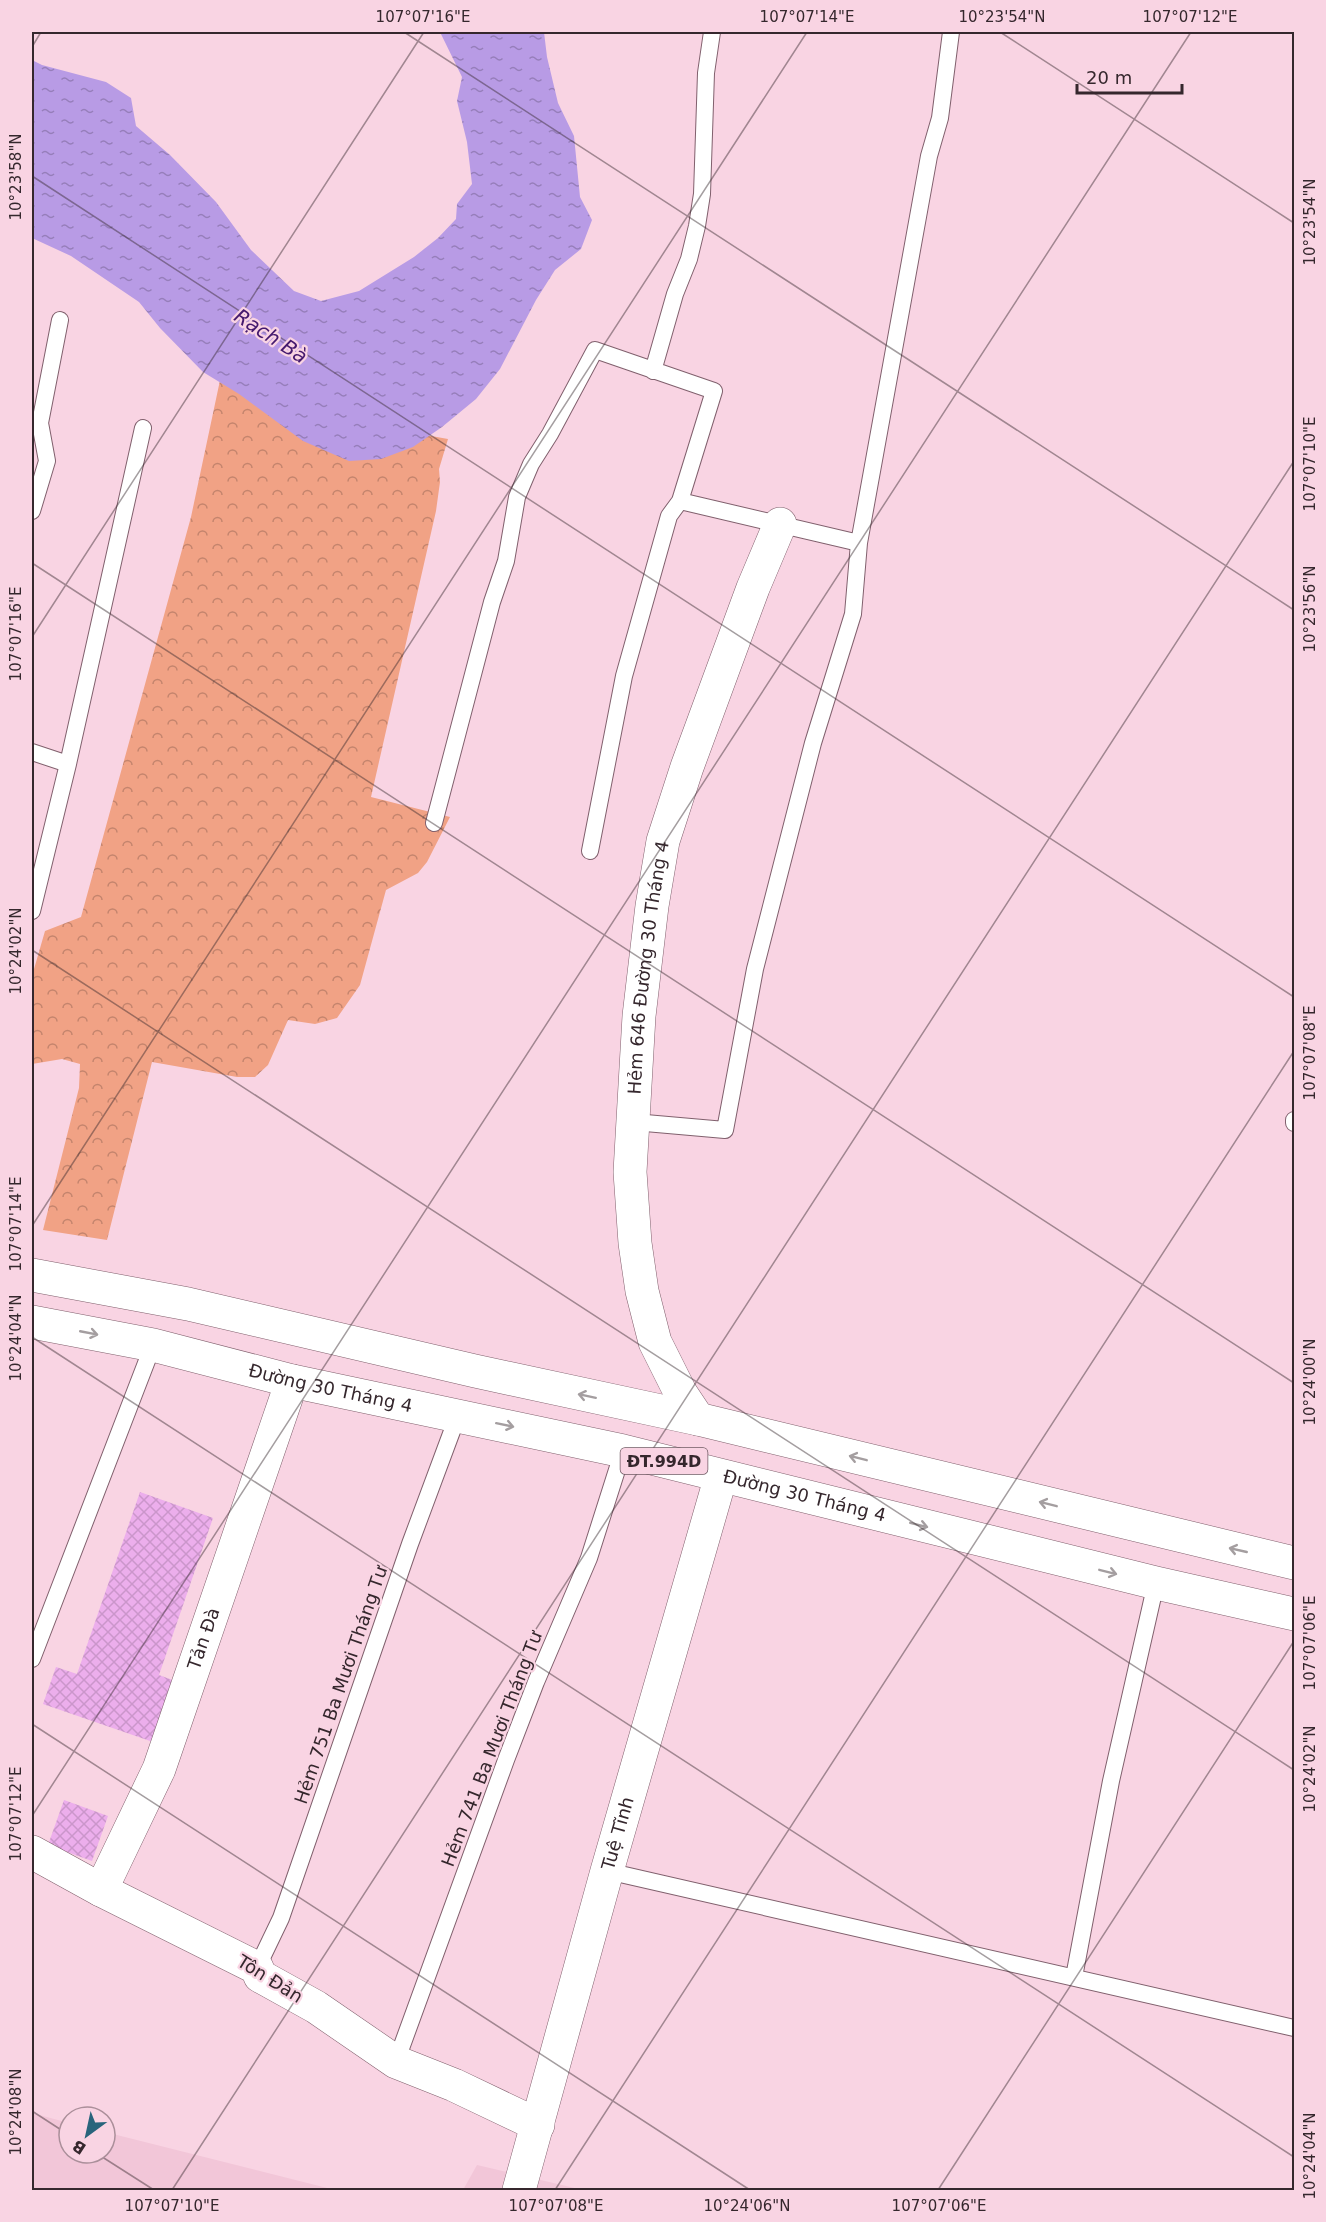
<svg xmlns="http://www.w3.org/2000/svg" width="1326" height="2222" viewBox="0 0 1326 2222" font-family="'DejaVu Sans',sans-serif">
  <defs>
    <pattern id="forest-crowns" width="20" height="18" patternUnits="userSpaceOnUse" patternTransform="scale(1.5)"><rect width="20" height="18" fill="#f1a285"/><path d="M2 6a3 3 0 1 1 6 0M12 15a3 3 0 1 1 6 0" fill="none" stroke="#c4846d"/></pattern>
    <pattern id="water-ripples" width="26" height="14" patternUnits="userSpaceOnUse" patternTransform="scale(1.5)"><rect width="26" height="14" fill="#b89be5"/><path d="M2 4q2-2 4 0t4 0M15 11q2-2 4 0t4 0" fill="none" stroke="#967eba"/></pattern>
    <pattern id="building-cross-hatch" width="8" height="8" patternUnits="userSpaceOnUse" patternTransform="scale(1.5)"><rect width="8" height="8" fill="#ecaeec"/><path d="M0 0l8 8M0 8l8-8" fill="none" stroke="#cb96cb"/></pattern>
  </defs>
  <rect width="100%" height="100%" fill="#f9d4e3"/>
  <!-- built -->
  <path fill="#f2c6d8" d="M32,2113L69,2123V2153H105V2132L335,2190H32Z
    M477,2165L583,2190H463Z"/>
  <!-- forest -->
  <path fill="url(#forest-crowns)" d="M226,352L370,425L448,439L439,469L440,482L436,511L371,797L450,817L427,862L418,873L386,890L360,985L337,1018L315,1024L288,1020L268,1065L255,1077H237L152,1062L107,1240L43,1230L79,1088L80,1064L62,1059L32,1064V976L45,931L81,917L191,517Z"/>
  <!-- water -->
  <path fill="url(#water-ripples)" d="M440,32H544L547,57L558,103L574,136L580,197L592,220L581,249L555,270L536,300L500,369L476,399L442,427L413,447L381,459L349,461L303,441L239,394L203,372L160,328L139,302L71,256L32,238V60L42,65L106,82L131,98L136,126L170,155L216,202L251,250L294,291L321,301L359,291L414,257L438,238L456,219L457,204L472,184L467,142L457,101L462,77Z"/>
  <!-- building -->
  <path fill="url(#building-cross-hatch)" d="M140,1492L213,1518L159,1675L175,1681L153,1742L43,1704L56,1667L77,1674Z
    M64,1800L108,1816L92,1861L48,1845Z"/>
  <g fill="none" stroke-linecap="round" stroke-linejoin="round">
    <defs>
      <path id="service" d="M653,371L675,294L689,259L697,226L702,194L706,73L712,32
        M680,501L859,543
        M32,511L47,461L40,423L60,320
        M32,752L68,764
        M434,823L492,602L506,561L517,497L531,464L550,434L595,350L714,391L680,501L669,516L624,676L590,851
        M32,911L68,764L143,428
        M634,1122L725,1130L755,969L813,743L853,614L859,543L929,156L940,118L951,32
        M1294,1123V1120
        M32,1659L153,1345
        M607,1871L1294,2028
        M257,1968L281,1918L410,1544L458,1415
        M1074,1977L1111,1781L1156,1583
        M396,2062L506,1760L536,1682L589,1558L623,1451"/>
      <g id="minor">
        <path id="s1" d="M698,1419L680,1392L655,1342L642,1291L635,1243L630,1172L639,1016L652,906L663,841L687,767L753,588L780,524"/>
        <path d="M32,1852L101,1890L257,1968L260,1976L316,2007L396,2062L454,2085L538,2125"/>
        <path id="s2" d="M101,1890L159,1769L292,1381"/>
        <path id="s3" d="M519,2190L607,1871L721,1476"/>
      </g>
      <g id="primary">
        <path d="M32,1275L188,1304L475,1371L698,1419L1294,1563"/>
        <path id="s4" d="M32,1322L153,1345L292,1381L623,1451L1156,1583L1294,1614"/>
      </g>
    </defs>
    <!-- service casing -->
    <use href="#service" stroke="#80606d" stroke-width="18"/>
    <!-- minor casing -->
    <use href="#minor" stroke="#80606d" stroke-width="34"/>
    <!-- primary casing -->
    <use href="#primary" stroke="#80606d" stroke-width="34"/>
    <!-- service -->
    <use href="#service" stroke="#fff" stroke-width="16"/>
    <!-- minor -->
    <use href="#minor" stroke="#fff" stroke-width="33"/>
    <!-- primary -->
    <use href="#primary" stroke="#fff" stroke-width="33"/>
  </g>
  <!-- one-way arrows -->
  <defs><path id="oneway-shaft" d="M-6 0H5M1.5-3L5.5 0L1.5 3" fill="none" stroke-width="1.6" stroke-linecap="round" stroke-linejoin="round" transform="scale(1.5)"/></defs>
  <g stroke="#a49ea0">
    <use href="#oneway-shaft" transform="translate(89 1333) rotate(11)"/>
    <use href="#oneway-shaft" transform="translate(587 1396) rotate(-168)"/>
    <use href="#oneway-shaft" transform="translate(505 1425) rotate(12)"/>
    <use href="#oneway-shaft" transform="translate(858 1458) rotate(-166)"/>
    <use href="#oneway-shaft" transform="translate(1048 1504) rotate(-166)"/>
    <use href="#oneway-shaft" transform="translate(919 1525) rotate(14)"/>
    <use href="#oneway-shaft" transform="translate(1238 1550) rotate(-167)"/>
    <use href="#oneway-shaft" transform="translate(1108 1572) rotate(14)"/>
  </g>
  <!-- ticks -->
  <path fill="none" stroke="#35272d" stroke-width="1.5" stroke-opacity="0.45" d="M404,32L1294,610M1000,32L1294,223M32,47L41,32M32,176L1294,997M32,563L1294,1383M32,637L424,32M32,950L1294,1770M32,1226L807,32M32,1337L1294,2157M32,1724L750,2190M32,1816L1191,32M32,2111L69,2135M96,2153L154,2190M172,2190L1294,461M555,2190L1294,1051M938,2190L1294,1641"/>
  <g text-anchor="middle" stroke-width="4.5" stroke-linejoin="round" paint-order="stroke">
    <!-- shield labels -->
    <rect fill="#f9d4e3" stroke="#705b64" stroke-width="1.5" x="620.5" y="1448" width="87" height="26" rx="4.5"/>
    <g font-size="16" font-weight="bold" fill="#35272d">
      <text x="664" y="1467">ĐT.994D</text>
    </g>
    <!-- street labels -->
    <g font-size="18" fill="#35272d" stroke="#f9d4e3">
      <text dy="6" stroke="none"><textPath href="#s1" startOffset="466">Hẻm 646 Đường 30 Tháng 4</textPath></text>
      <text dy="6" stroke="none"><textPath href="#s4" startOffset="306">Đường 30 Tháng 4</textPath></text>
      <text dy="6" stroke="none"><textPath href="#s4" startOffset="792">Đường 30 Tháng 4</textPath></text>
      <text dy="6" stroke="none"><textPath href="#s2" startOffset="272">Tản Đà</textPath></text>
      <text transform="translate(341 1685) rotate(-71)" y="6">Hẻm 751 Ba Mươi Tháng Tư</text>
      <text transform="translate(492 1749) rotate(-69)" y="6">Hẻm 741 Ba Mươi Tháng Tư</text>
      <text dy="6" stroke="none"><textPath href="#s3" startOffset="370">Tuệ Tĩnh</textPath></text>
      <text transform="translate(270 1979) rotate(32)" y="6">Tôn Đản</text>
    </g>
    <!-- water labels -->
    <g font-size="20" font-style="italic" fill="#44196e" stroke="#f9d4e3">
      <text transform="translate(271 336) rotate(33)" y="7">Rạch Bà</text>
    </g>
  </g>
  <!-- border -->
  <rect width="1326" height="2222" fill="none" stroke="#f9d4e3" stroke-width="66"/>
  <!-- north arrow -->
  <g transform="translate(87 2135) rotate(213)"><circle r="28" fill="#f9d4e3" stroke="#ab8f9a" stroke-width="1.5"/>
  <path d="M0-4.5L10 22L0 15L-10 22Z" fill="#29647c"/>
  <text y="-9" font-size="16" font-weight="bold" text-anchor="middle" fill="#35272d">B</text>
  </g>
  <!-- scale -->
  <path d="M1077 84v9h105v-9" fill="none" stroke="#35272d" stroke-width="3"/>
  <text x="1086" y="84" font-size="18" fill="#35272d" stroke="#f9d4e3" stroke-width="4.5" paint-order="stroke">20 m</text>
  <rect x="33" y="33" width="1260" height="2156" fill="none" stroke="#35272d" stroke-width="2"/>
  <g font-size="15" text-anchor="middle" fill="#35272d">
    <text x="423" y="22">107°07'16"E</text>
    <text x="807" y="22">107°07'14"E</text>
    <text x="1002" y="22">10°23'54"N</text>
    <text x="1190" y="22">107°07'12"E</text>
    <text transform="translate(16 177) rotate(-90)" y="5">10°23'58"N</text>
    <text transform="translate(1310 222) rotate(-90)" y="5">10°23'54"N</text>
    <text transform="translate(1310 464) rotate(-90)" y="5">107°07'10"E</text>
    <text transform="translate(1310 609) rotate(-90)" y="5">10°23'56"N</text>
    <text transform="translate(16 634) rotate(-90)" y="5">107°07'16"E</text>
    <text transform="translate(16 951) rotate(-90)" y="5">10°24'02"N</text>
    <text transform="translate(1310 1053) rotate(-90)" y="5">107°07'08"E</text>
    <text transform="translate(16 1224) rotate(-90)" y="5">107°07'14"E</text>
    <text transform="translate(16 1338) rotate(-90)" y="5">10°24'04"N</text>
    <text transform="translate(1310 1382) rotate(-90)" y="5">10°24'00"N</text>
    <text transform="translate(1310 1643) rotate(-90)" y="5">107°07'06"E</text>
    <text transform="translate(1310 1769) rotate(-90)" y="5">10°24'02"N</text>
    <text transform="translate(16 1814) rotate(-90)" y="5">107°07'12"E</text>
    <text transform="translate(16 2112) rotate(-90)" y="5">10°24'08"N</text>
    <text transform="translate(1310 2156) rotate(-90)" y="5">10°24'04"N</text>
    <text x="172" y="2211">107°07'10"E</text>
    <text x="556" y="2211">107°07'08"E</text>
    <text x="747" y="2211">10°24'06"N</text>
    <text x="939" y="2211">107°07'06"E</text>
  </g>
</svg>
